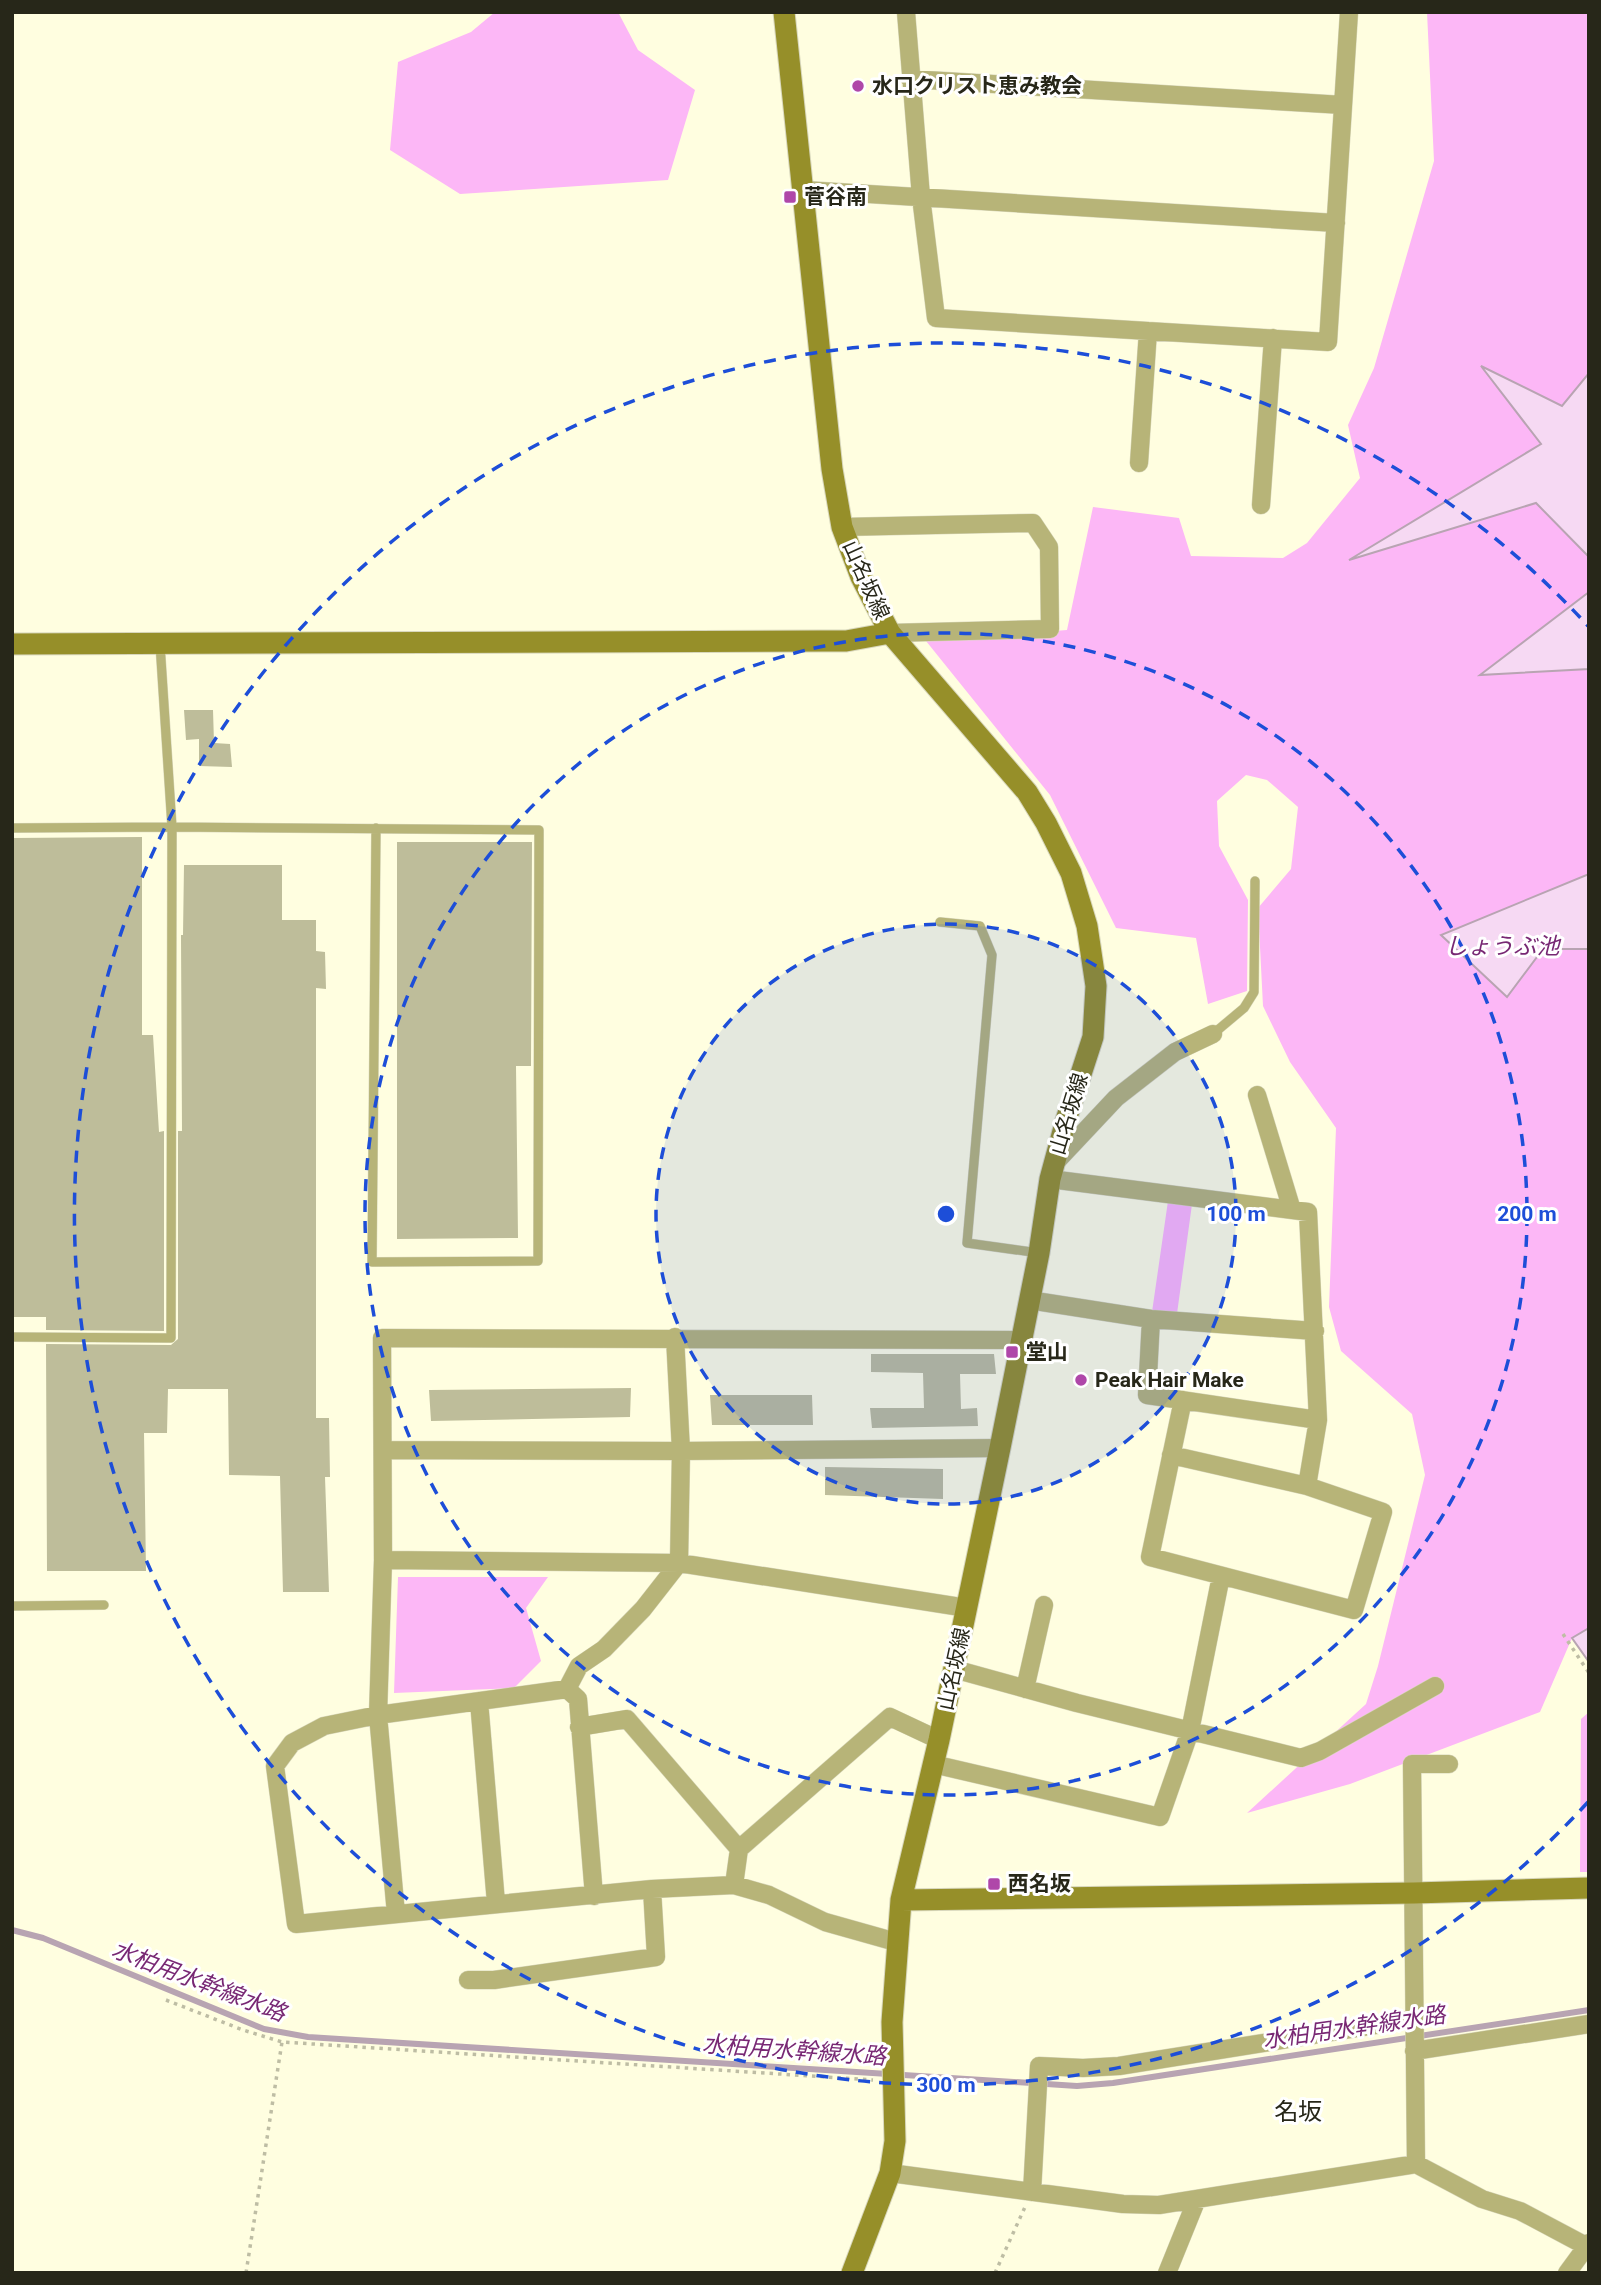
<svg xmlns="http://www.w3.org/2000/svg" width="1601" height="2285" viewBox="0 0 1601 2285" font-family="Roboto,'Noto Sans JP',sans-serif">
  <rect width="100%" height="100%" fill="#fffee0"/>
  <!-- green -->
  <path fill="#fcb7f6" d="M495,12H618L638,50L695,90L668,180L460,194L390,150L398,62L471,32Z
    M1427,12H1589V373L1562,406L1482,367L1542,444L1352,559L1536,502L1589,557V592L1481,674L1589,669V874L1442,935L1543,949H1589V1628L1572,1638L1540,1712L1350,1784L1247,1813L1366,1704L1378,1666L1425,1475L1412,1414L1341,1351L1329,1307L1336,1128L1290,1062L1263,1006L1258,908L1291,869L1298,807L1267,780L1246,775L1217,801L1219,846L1248,900L1247,991L1208,1004L1196,938L1116,928L1050,795L926,641L1067,630L1093,507L1179,518L1191,556L1283,558L1307,543L1360,478L1348,425L1374,368L1434,161Z
    M1169,1194L1193,1197L1176,1321L1151,1319Z
    M398,1577H548L526,1608L541,1661L514,1688L394,1693Z
    M1589,1712V1872H1580L1581,1719Z"/>
  <!-- water -->
  <path fill="#f6d9f3" stroke="#b8a4b2" stroke-width="2" d="M1481,366L1562,406L1589,373V557L1536,503L1349,560L1541,444Z
    M1589,592V669L1480,675Z
    M1589,874V949H1543L1507,997L1441,935Z
    M1589,1628V1662L1572,1638Z"/>
  <g fill="none" stroke-linecap="round" stroke-linejoin="round">
    <!-- stream -->
    <path stroke="#b8a4b2" stroke-width="6" d="M12,1930L43,1938L264,2029L308,2037L1077,2086L1113,2083L1589,2010"/>
  </g>
  <!-- building -->
  <path fill="#bebd9a" d="M184,710H213L214,743L230,744L232,767L199,766V739L186,740Z
    M142,837V1035H153L159,1132L164,1131V1331L46,1330V1317H12V838Z
    M397,842H532L531,1066H516L518,1238L397,1239Z
    M184,865H282V920H316V951L325,952L326,989L316,988V1418H329L330,1477H325L329,1592H283L280,1476L229,1475L228,1389H168L167,1433H144L146,1571H47L46,1344L171,1345L178,1339V1131H182L181,935H183Z
    M871,1354H994L996,1374H960L961,1409L977,1408L978,1426L872,1428L870,1408H924L923,1373L871,1372Z
    M631,1388L630,1417L431,1421L429,1390Z
    M710,1395H812L813,1425H712Z
    M825,1467L943,1469V1499L825,1495Z"/>
  <g fill="none" stroke-linecap="round" stroke-linejoin="round">
    <defs>
      <path id="lane" d="M12,828L172,827L539,830L538,1261L372,1262L376,828
        M940,922L980,926L992,955L967,1243L1039,1253
        M1213,1034L1244,1008L1254,992L1255,881
        M12,1337L171,1338L172,827L160,644
        M12,1606L104,1605"/>
      <path id="street" d="M906,12L921,197L936,318L1328,342L1349,12
        M910,79L1343,105
        M804,190L1336,223
        M1139,463L1148,331
        M1261,505L1273,338
        M842,527L1033,523L1049,547L1050,629L890,633
        M1257,1095L1292,1210
        M1053,1165L1116,1098L1175,1052L1213,1034
        M1050,1179L1308,1212L1318,1420L1307,1486
        M1029,1300L1151,1319L1315,1331
        M1151,1319L1147,1395L1318,1420
        M383,1450L681,1451L1000,1448
        M1171,1455L1307,1486L1383,1512L1354,1610L1150,1557L1183,1400
        M383,1560L679,1563L967,1608
        M954,1669L1077,1703L1301,1758L1320,1751L1435,1686
        M567,1689L579,1666L604,1649L643,1609L679,1563L681,1451L675,1337
        M1025,1689L1044,1605
        M479,1701L496,1903
        M579,1727L627,1719L739,1849L734,1885
        M933,1764L1160,1817L1190,1731L1221,1576
        M739,1849L890,1717L939,1740
        M594,1896L578,1699L567,1689L378,1715L324,1726L292,1743L275,1766L296,1924L652,1889L734,1885L769,1895L825,1922L896,1942
        M396,1914L378,1715L383,1560L382,1338L1021,1340
        M468,1980H494L656,1957L652,1889
        M1414,2051L1589,2024
        M1416,2164L1412,1764H1449
        M890,2173L1123,2204L1159,2205L1416,2164L1482,2199L1520,2211L1586,2246
        M1032,2192L1039,2066L1083,2068L1119,2066L1413,2019
        M1167,2273L1197,2199
        M1567,2273L1589,2243"/>
      <path id="secondary" d="M784,12L832,469L842,527L861,577L890,633L1027,792L1046,823L1071,873L1087,926L1096,986L1093,1037L1066,1120L1050,1179L1039,1253L1000,1448L939,1740L901,1900L892,2022L895,2141L890,2173L852,2273
        M12,644L822,641H846L890,633
        M901,1900L1414,1893L1589,1888"/>
    </defs>
    <!-- lane casing -->
    <use href="#lane" stroke="#d8d7bc" stroke-width="10"/>
    <!-- street casing -->
    <use href="#street" stroke="#d8d7bc" stroke-width="19"/>
    <!-- secondary casing -->
    <use href="#secondary" stroke="#d8d7bc" stroke-width="23"/>
    <!-- path -->
    <path stroke="#bebda4" stroke-width="3.5" stroke-dasharray="3.5 5" stroke-linecap="butt" d="M1563,1634L1589,1673
      M166,2000L243,2030L282,2042L873,2080
      M246,2273L282,2042
      M995,2273L1025,2207"/>
    <!-- lane -->
    <use href="#lane" stroke="#b7b478" stroke-width="9"/>
    <!-- street -->
    <use href="#street" stroke="#b7b478" stroke-width="18"/>
    <!-- secondary -->
    <use href="#secondary" stroke="#968f29" stroke-width="21"/>
  </g>
  <!-- distance rings -->
  <circle cx="946" cy="1214" r="290" fill="#1d4ed8" fill-opacity=".12"/>
  <g fill="none" stroke="#1d4ed8" stroke-width="3.5" stroke-dasharray="12 9">
    <circle cx="946" cy="1214" r="290"/>
    <circle cx="946" cy="1214" r="581"/>
    <path d="M1588 1802A871 871 0 1 1 1588 626"/>
  </g>
  <!-- markers -->
  <g fill="#af47a9" stroke="#fff" stroke-width="2.5">
    <circle cx="858" cy="86" r="7"/>
    <rect x="783" y="190" width="14" height="14" rx="3.5"/>
    <rect x="1005" y="1345" width="14" height="14" rx="3.5"/>
    <circle cx="1081" cy="1380" r="7"/>
    <rect x="987" y="1877" width="14" height="14" rx="3.5"/>
  </g>
  <g text-anchor="middle" stroke-width="6" stroke-linejoin="round" paint-order="stroke">
    <!-- poi labels -->
    <g font-size="21" font-weight="bold" fill="#272719" stroke="#fff" text-anchor="start">
      <text x="872" y="93">水口クリスト恵み教会</text>
      <text x="804" y="204">菅谷南</text>
      <text x="1026" y="1359">堂山</text>
      <text x="1095" y="1387">Peak Hair Make</text>
      <text x="1008" y="1891">西名坂</text>
    </g>
    <!-- street labels -->
    <g font-size="21" fill="#272719" stroke="#fff">
      <text transform="translate(866 580) rotate(66)" y="7">山名坂線</text>
      <text transform="translate(1069 1114) rotate(-73)" y="7">山名坂線</text>
      <text transform="translate(954 1669) rotate(-78)" y="7">山名坂線</text>
    </g>
    <!-- water labels -->
    <g font-size="23" font-style="italic" fill="#782874" stroke="#fff">
      <text x="1502" y="954">しょうぶ池</text>
      <text transform="translate(199 1981) rotate(21)" y="8">水柏用水幹線水路</text>
      <text transform="translate(1354 2027) rotate(-8)" y="8">水柏用水幹線水路</text>
      <text transform="translate(794 2050) rotate(4)" y="8">水柏用水幹線水路</text>
    </g>
    <!-- quarter labels -->
    <g font-size="24" fill="#272719" stroke="#fff">
      <text x="1298" y="2120">名坂</text>
    </g>
  </g>
  <circle cx="946" cy="1214" r="10" fill="#1d4ed8" stroke="#fff" stroke-width="3.5"/>
  <g font-size="21" text-anchor="middle" font-weight="bold" fill="#1d4ed8" stroke="#fff" stroke-width="6" stroke-linejoin="round" paint-order="stroke">
    <text x="1236" y="1221">100 m</text>
    <text x="1527" y="1221">200 m</text>
    <text x="946" y="2092">300 m</text>
  </g>
  <!-- border -->
  <rect width="1601" height="2285" fill="none" stroke="#272719" stroke-width="28"/>
</svg>
